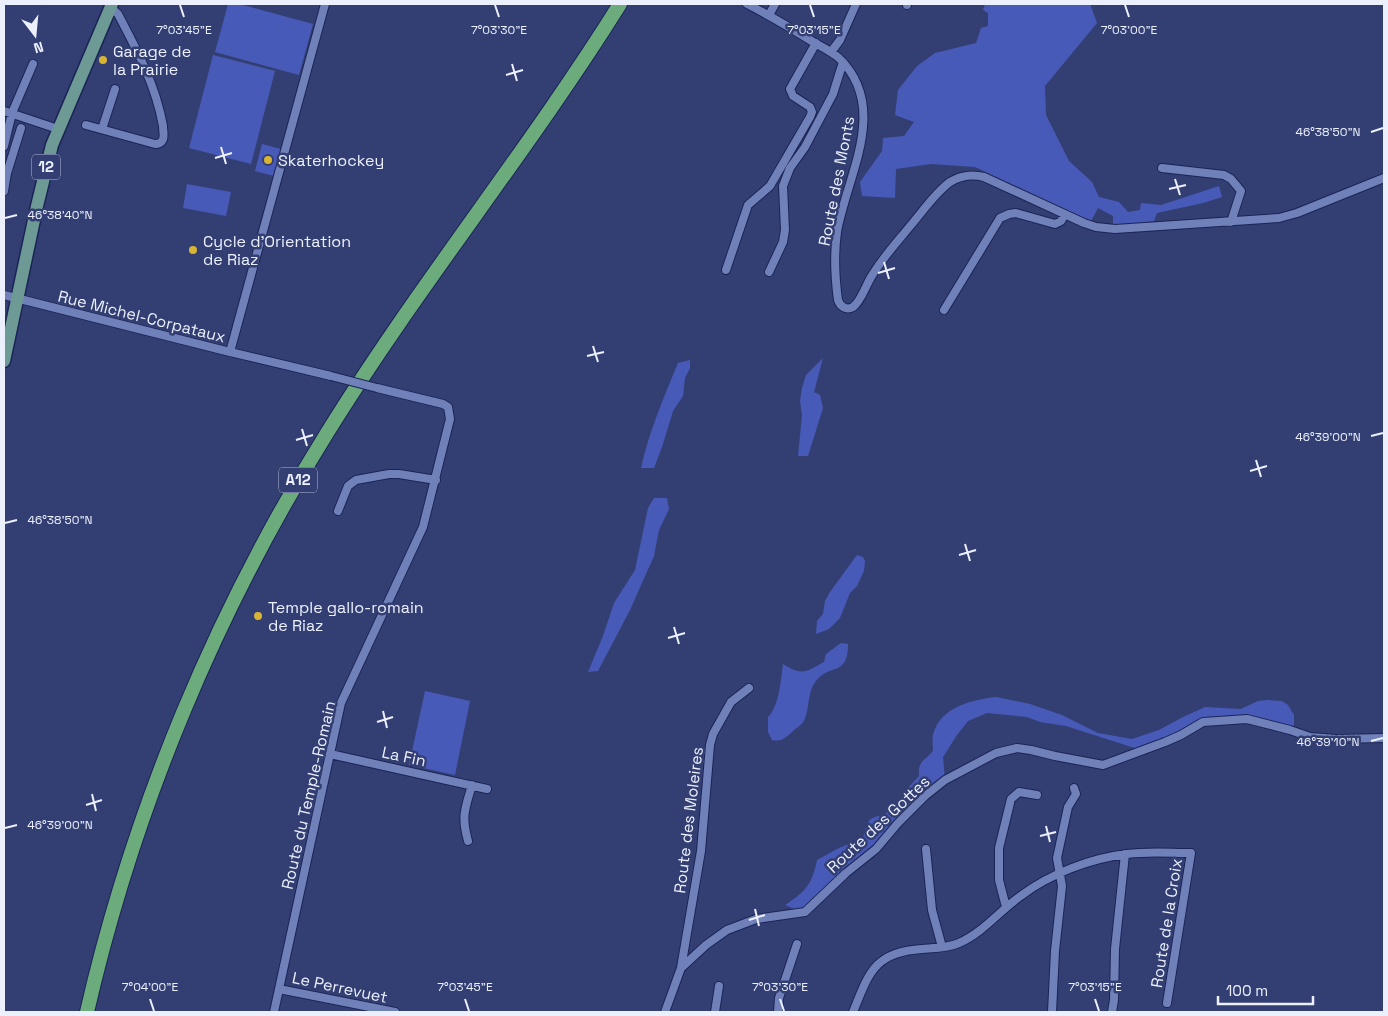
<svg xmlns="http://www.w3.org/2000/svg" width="1388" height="1016" viewBox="0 0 1388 1016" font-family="'Space Grotesk',sans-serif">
  <rect width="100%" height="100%" fill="#333f73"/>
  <!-- green -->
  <path fill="#485ab8" d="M228,4H239L313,24L299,75L215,52Z
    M985,4H1090L1097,23L1045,86L1046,115L1069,161L1092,182L1099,197L1119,202L1128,212L1140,210L1141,203L1161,205L1219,186L1222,197L1203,203L1157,213L1154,221L1125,226H1113V216L1098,208L1091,221L975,167L931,164L896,169L895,198L862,196L860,182L882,151L883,138L904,136L914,122L895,115L898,90L917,66L935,53L976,43L981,28L988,26V13L983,10Z
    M213,55L275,71L251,164L189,148Z
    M262,144L281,149L274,176L255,171Z
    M187,184L231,192L226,216L183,208Z
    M823,358L814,392L820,395L823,408L808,456H798L802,415L800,401L802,388L806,375Z
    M690,360V368L685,378L683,396L673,411L662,447L654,468H641C649,431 664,397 678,363Z
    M654,498H667L669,509L659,530L654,556L630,610L598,671L588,672L603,636L614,603L635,570L648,508Z
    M857,555L863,557L865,561L864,571L857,586L850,593L840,618L829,629L816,634L817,621L823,614L825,601L830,592Z
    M841,643L848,644C848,677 830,663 816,681C807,692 810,706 805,718C803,725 797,727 792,732C785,738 782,742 772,740L768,732V717C779,707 781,679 783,664C802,676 806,672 824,662L826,654Z
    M425,691L470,701L455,775L409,765Z
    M996,697L1030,704L1062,715L1098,733L1132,739L1159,730L1181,718L1205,707L1241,709L1258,701L1267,700L1282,701L1288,705L1294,715V725L1290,730L1247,719L1203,722L1144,751L1066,726L1040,722L1027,717L987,713L968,721L957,735L943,757L945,780L877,848L805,911H799L785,905C805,892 812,885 817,860L837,849L863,838C868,822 866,817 885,815L891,805L901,803L906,790L919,776C918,760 924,762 933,751C933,746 932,740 933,735C940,707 971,700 996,697Z"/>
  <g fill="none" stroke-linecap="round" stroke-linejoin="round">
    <defs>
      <path id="street" d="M747,4C769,15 789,27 810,40C820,46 831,51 839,58C890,108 847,175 837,232C834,254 835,278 838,300C840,306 846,311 853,307C861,302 867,282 873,274C884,256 898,241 911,225C923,211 935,193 950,182C960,176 972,174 984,177L1084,223L1096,227L1115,229L1279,218L1297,213L1384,178
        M907,5V4
        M769,15L775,4
        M831,52L840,40L856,4
        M4,111L58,129
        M86,125L155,144C157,144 160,144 162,141C165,138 163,131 163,126C156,86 137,50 118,14L110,7
        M102,129L115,89
        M4,146L12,113L33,64
        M1162,168L1224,175L1231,179L1241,191L1231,222
        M4,191L7,173L21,128
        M726,270L748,205L770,186L810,117L812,112L810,107L793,96L790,89L816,43
        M769,272L783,242L785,230L783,186L790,168L805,147L833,94L843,62
        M4,295L230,352L325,4
        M944,310L1000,218L1009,214L1016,213L1055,224L1061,221L1065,214
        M230,352L331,376
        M338,511L348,486L356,480L389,474H399L436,480
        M330,754L487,789
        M468,841C461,816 465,809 472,785
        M926,849L932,910L942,947
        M1006,907L999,880V848L1011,799L1019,792L1037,795
        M681,968L701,851L710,745L713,734L731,702L749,688
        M279,989L395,1012
        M274,1012L341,703L423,527L450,419L448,407L443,404L377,388
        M665,1012L681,968L706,945L727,930L756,919L805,912L846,873L876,849L898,823L925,796L945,780L996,753L1017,748L1031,750L1055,756L1103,765L1165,742L1181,735L1203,722L1247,719L1290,730L1310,737L1336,739L1384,738
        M715,1012L719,986
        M778,1012L779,998L797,944
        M853,1012C869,973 874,952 922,949C934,948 948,948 959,943C984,932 1000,910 1022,895C1050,874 1091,858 1127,854C1148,851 1170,853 1191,853L1167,1003
        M1052,1012L1055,951L1062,886L1057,858L1068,807L1076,794L1074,788
        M1112,1012L1114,1000L1115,949L1125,854"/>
      <path id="primary" d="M4,361L37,206L52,145L112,4"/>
      <path id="highway" d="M87,1012C134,808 216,611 327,433C418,286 528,151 620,4"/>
    </defs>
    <!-- street casing -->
    <use href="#street" stroke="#1b2456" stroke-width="10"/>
    <!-- primary casing -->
    <use href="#primary" stroke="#1b2456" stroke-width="15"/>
    <!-- highway casing -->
    <use href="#highway" stroke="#1b2456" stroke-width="16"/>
    <!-- street -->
    <use href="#street" stroke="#7080b9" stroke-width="8"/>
    <!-- primary -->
    <use href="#primary" stroke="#6d9a94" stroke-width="12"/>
    <!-- highway -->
    <use href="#highway" stroke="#6bab7c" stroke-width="14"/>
    <defs>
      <path id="street-bridge" d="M331,376L377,388"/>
    </defs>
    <!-- street-bridge casing -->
    <use href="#street-bridge" stroke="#1b2456" stroke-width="10" stroke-linecap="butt"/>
    <!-- street-bridge -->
    <use href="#street-bridge" stroke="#7080b9" stroke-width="8"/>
  </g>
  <!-- ticks -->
  <path fill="none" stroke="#ecf0fd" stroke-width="2" d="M180,5L184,17M495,5L499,17M810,5L814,17M1125,5L1129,17M512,64L517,81M506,75L523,70M1371,132L1383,128M221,147L226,164M215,158L232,153M1175,179L1180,195M1169,189L1186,185M5,218L17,215M884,262L889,279M878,273L895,268M593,346L598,362M587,356L604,352M302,429L307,446M1371,436L1383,433M296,440L313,435M1256,460L1261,477M1250,471L1267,466M5,523L17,520M965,544L970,561M959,555L976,550M674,627L679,644M668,638L685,633M383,711L387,728M377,722L393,717M1371,741L1383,738M92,794L96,811M86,805L102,800M1046,826L1050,842M5,828L17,825M1040,836L1056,832M755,909L759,926M749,920L765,915M150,999L154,1011M465,999L469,1011M780,999L784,1011M1095,999L1099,1011"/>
  <!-- markers -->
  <g fill="#d9b334" stroke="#333f73" stroke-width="2">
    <circle cx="103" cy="60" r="5"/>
    <circle cx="268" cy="160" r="5"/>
    <circle cx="193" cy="250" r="5"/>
    <circle cx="258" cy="616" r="5"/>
  </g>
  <g text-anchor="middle" stroke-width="5" stroke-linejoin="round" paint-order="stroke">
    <!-- shield labels -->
    <g fill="#333f73" stroke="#b4bbd4" stroke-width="1">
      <rect x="32" y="154.5" width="28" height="25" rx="4"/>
      <rect x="279" y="467.5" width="38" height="25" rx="4"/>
    </g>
    <g font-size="15" font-weight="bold" fill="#ecf0fd">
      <text x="46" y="172">12</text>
      <text x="298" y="485">A12</text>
    </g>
    <!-- poi labels -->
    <g font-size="16" fill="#ecf0fd" stroke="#333f73" text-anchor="start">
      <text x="113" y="57">Garage de<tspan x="113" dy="18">la Prairie</tspan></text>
      <text x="278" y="166">Skaterhockey</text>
      <text x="203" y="247">Cycle d'Orientation<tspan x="203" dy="18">de Riaz</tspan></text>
      <text x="268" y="613">Temple gallo-romain<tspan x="268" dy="18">de Riaz</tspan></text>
    </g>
    <!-- street labels -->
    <g font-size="16" fill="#ecf0fd" stroke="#333f73">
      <text transform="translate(836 181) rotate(-79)" y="6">Route des Monts</text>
      <text transform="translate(142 316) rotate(14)" y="6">Rue Michel-Corpataux</text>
      <text transform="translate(404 756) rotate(12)" y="6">La Fin</text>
      <text transform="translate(308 795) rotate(-77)" y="6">Route du Temple-Romain</text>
      <text transform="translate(688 820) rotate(-83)" y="6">Route des Moleires</text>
      <text transform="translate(878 824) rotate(-43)" y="6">Route des Gottes</text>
      <text transform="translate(1166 923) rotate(-81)" y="6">Route de la Croix</text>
      <text transform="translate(340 987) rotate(12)" y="6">Le Perrevuet</text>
    </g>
  </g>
  <g font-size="12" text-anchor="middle" fill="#ecf0fd" stroke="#333f73" stroke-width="5" stroke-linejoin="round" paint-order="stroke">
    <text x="184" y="34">7°03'45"E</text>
    <text x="499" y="34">7°03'30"E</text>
    <text x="814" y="34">7°03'15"E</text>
    <text x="1129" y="34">7°03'00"E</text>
    <text x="1328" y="136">46°38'50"N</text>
    <text x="60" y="219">46°38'40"N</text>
    <text x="1328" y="441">46°39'00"N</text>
    <text x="60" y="524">46°38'50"N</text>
    <text x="1328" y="746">46°39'10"N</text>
    <text x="60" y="829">46°39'00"N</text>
    <text x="150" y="991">7°04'00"E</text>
    <text x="465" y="991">7°03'45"E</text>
    <text x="780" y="991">7°03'30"E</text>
    <text x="1095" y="991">7°03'15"E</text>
  </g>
  <!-- border -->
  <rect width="1388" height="1016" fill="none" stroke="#ecf0fd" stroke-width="10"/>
  <!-- north arrow -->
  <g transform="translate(35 35) rotate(164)" stroke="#333f73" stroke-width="4" paint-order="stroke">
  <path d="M0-4L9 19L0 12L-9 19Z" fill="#ecf0fd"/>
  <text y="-8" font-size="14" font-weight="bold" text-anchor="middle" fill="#ecf0fd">N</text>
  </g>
  <!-- scale -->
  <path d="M1218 996v8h95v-8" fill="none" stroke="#ecf0fd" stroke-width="2.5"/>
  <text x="1226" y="996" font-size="15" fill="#ecf0fd" stroke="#333f73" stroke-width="4" paint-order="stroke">100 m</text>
</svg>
